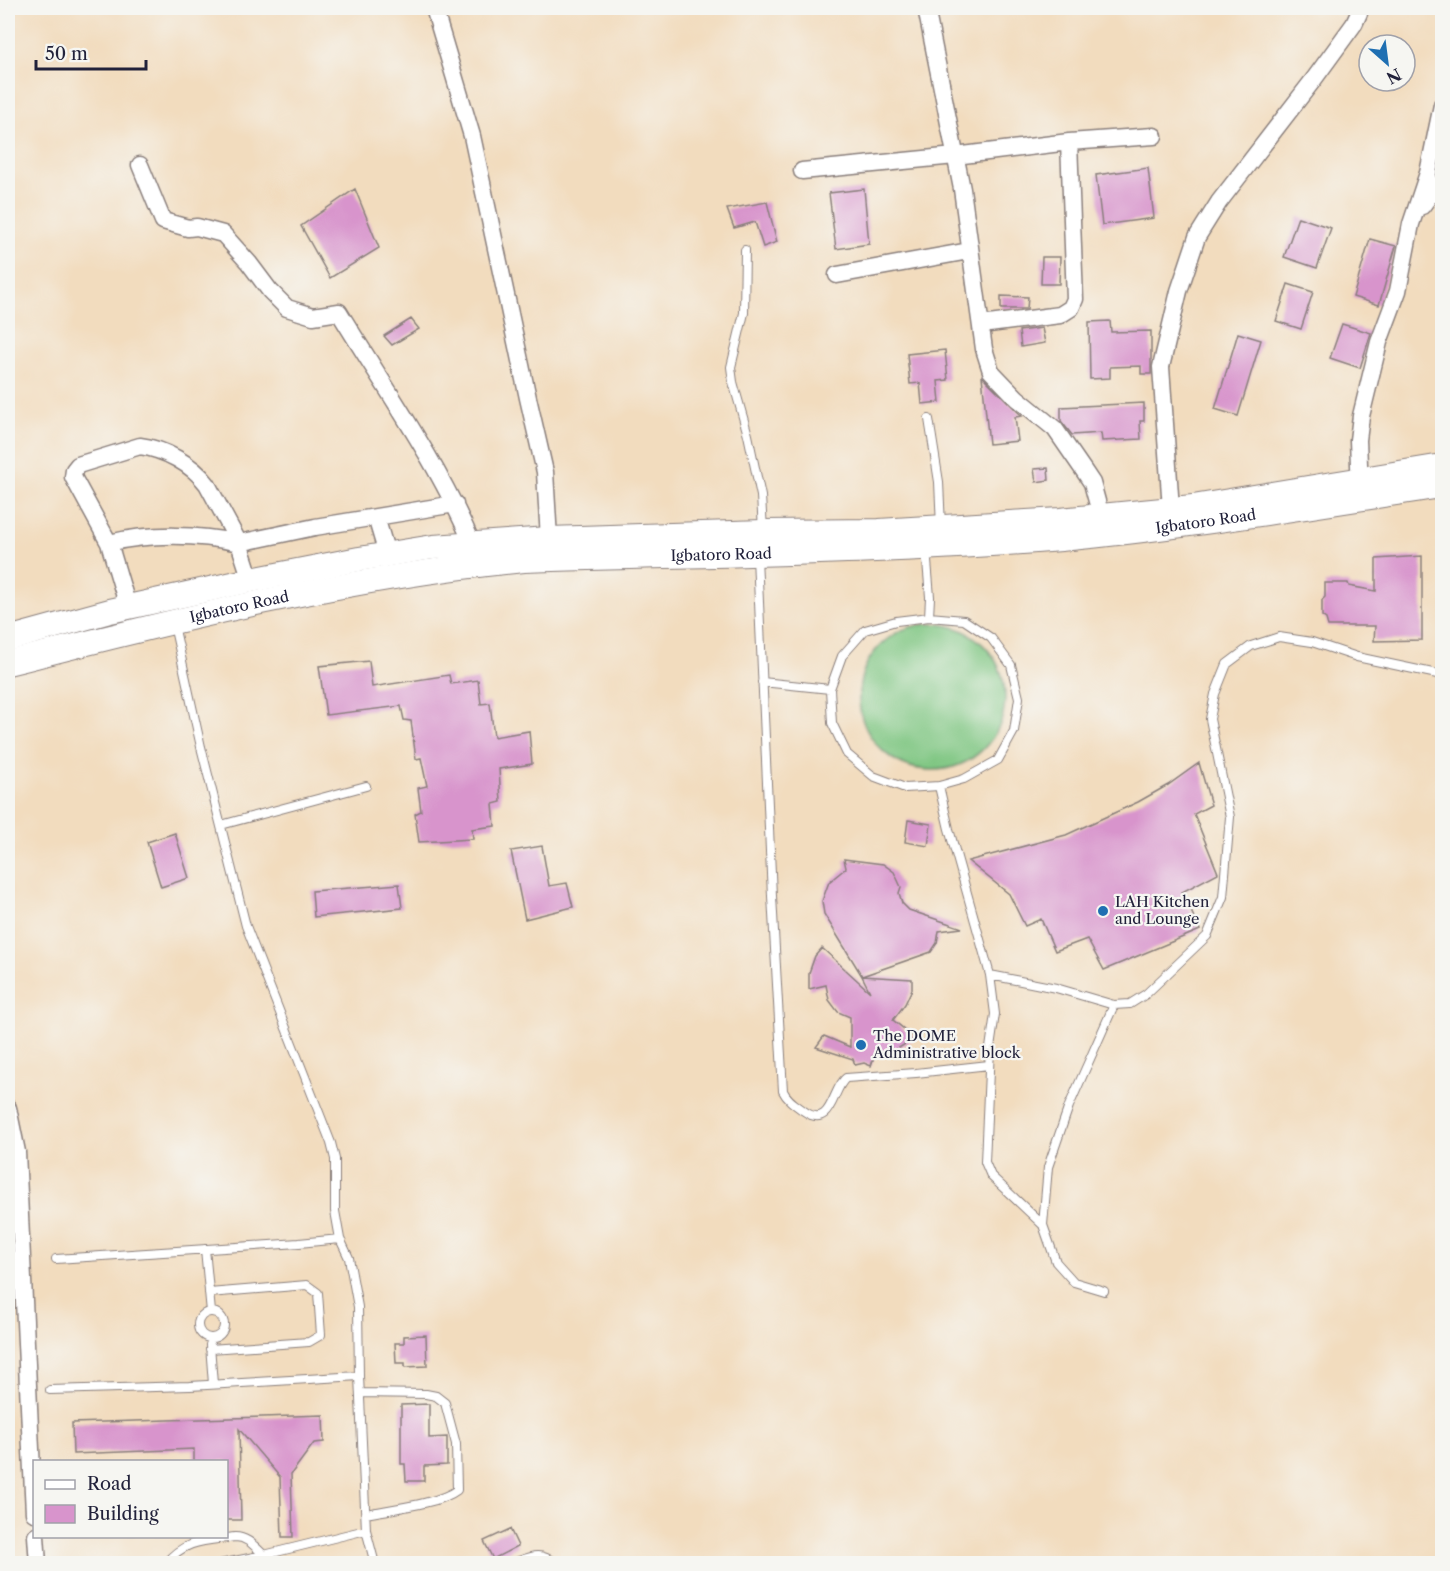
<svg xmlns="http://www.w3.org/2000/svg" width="1450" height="1571" viewBox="0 0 1450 1571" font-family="'Libre Caslon Text',serif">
  <rect width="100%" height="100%" fill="#f6f6f2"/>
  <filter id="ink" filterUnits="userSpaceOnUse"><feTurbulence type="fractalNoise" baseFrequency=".0167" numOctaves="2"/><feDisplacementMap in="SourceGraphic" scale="12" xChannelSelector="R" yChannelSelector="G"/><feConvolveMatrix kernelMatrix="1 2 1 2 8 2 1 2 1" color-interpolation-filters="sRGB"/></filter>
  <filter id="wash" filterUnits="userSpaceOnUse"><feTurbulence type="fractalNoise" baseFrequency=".008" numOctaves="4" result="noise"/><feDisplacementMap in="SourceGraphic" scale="24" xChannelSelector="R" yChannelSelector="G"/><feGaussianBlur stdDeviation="1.35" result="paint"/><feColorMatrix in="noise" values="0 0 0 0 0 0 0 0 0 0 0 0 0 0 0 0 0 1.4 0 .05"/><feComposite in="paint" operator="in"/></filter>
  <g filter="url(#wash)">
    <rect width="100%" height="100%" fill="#f2dcbe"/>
    <!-- green -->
    <path fill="#7fc682" stroke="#50745e" stroke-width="1.5" d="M859 697a73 73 0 1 1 146 0a73 73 0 1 1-146 0Z"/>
    <g id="blocks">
      <!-- building -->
      <path fill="#d894cc" d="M1148,168L1154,218L1102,225L1096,175Z
        M355,189L379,248L330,278L301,226Z
        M864,189L869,244L836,249L829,193Z
        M767,202L777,242L763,247L755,222L734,228L727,209Z
        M1298,217L1331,228L1317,268L1284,257Z
        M1370,239L1396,246L1379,305L1353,297Z
        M1042,257H1060L1059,284H1041Z
        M1288,284L1313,292L1301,329L1276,321Z
        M1001,296L1028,297L1027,309H1001Z
        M411,319L419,329L392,345L384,336Z
        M1110,321L1111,332L1151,331V374H1141V366L1110,367V378L1090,379L1089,322Z
        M1342,324L1371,333L1360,368L1330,358Z
        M1042,328L1045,343L1021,347L1019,331Z
        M1238,333L1261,340L1238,416L1215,409Z
        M945,350L948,380L938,381L940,402L922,404L920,383L910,384L907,354Z
        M982,376L1022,416L1015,417L1018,441L989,444Z
        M1144,403V421H1140L1141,439L1102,441L1101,433L1072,435L1061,421V407Z
        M1048,468L1049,480L1036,482L1034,469Z
        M1422,556V640L1374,641L1375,626H1328L1326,619L1322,616V600L1325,597V583H1348L1349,586L1376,591V559Z
        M369,661L372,687L449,675L451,684L478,680L481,704L490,703L494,737L529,731L532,764L499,769L501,802L493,804L495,826L472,829L473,839L419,842L415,814L421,811L418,788L427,786L421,758L416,759L411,721L404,720L401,706L326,715L319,666Z
        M1199,763L1211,805L1194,814L1218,873L1182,892L1200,930L1104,970L1087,939L1055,951L1041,919L1025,926L1009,894L968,861L1066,835L1138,802L1168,785Z
        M908,820L931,824L928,846L905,842Z
        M175,833L189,878L161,887L147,842Z
        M542,846L549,886L567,883L573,907L525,919L511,851Z
        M844,859L883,864L894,872L901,887L899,893L902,903L909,910L962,928L939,931L937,943L931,952L862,976L824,914L822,901L829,882L846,868Z
        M399,884L402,908L314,917L312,891Z
        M822,948L870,992L862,976L912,979V989L905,1004L893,1020L915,1038L894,1051L873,1056L874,1057L871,1066L864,1063L855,1065L853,1059L816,1047L824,1036L850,1047V1017L838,1012L829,1000L826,985L809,989V973L815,956Z
        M426,1335L427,1366L405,1367V1363H396L395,1343H404V1336Z
        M429,1404V1438L447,1437V1465L424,1466V1481H406L405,1464H401V1405Z
        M323,1415L324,1442L314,1443L291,1474L293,1537H282L280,1477L239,1429L241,1520H226V1461H194V1449L73,1454L72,1423Z
        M510,1529L518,1546L493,1559L484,1541Z"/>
    </g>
  </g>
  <g filter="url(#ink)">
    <use href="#blocks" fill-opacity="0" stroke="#8a7f7c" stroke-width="1.5"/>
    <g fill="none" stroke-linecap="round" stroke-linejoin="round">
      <defs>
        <path id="lane" d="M745,250L744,313L731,367L733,382L748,435L761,496L763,530
          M929,419L939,482L941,527
          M926,549L930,597L929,617
          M757,557L772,896L783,1091C788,1101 796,1105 804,1111C832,1131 832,1088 846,1078L916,1073L989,1065
          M929,617L964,620L991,638L1011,665L1019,698L1014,731L998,760L964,779L939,786L905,788L873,776L847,754L832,723L830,689L842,656L865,630L896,621Z
          M174,625L201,747L246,926L331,1143L335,1159V1211L340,1239L349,1258L358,1307L359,1376L366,1530L375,1564
          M762,682L830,689
          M939,786L949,829L990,975L995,1014L990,1048L985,1162L991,1176L1043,1225L1056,1262L1074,1282L1104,1291
          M221,825L366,786
          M990,975L1056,988L1114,1005L1130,1004L1146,994L1207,936L1223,897L1230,817L1210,719L1215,694L1227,664L1251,646L1279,637L1312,642L1357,657L1442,675
          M8,1225L20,1220
          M1043,1225L1048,1167L1069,1106L1114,1005
          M205,1249L211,1312
          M56,1259L299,1243L340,1239
          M209,1293L307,1285L318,1293L321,1335L309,1342L210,1349
          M198 1325a13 13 0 1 1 26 0a13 13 0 1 1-26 0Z
          M210,1345L213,1384
          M50,1390L190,1386L359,1376
          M360,1393L426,1394L436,1396L445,1403L456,1444L457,1490C439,1504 390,1509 366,1514
          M165,1564C185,1539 206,1541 235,1537C248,1537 255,1547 264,1555
          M220,1564L264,1555L366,1530
          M511,1564C530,1557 539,1550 556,1564"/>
        <path id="street" d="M434,8L472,136L528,398L545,472L549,539
          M926,8L962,189L984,349L991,371L1017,398L1055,429L1084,471L1092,483L1101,516
          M140,165L163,221L188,228L197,227L223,234L249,263L270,291L287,308L313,316L339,312C385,388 437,461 472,543
          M802,171L955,156L1069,142L1154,136
          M1422,206L1432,192L1442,182
          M837,275L969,251
          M981,325L1060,315L1071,308L1075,299L1069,142
          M1360,489L1358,440L1361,416L1379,342L1398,291L1411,224L1428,173L1442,105
          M1171,509L1161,367L1179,291L1197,237L1219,202L1314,79L1354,24L1359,13L1358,8
          M376,517L387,554
          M109,543C150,533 199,534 239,543L207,484C192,464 164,449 140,446L78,465L74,470L73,477L109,543L128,607
          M251,580L239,543L315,527L455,504
          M8,1108L17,1152L34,1513
          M36,1536L38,1564"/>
        <g id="secondary">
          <path d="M8,639L110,611L251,580L359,559L433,547L549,539L763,532L879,531L1060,520L1193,507L1442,466"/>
          <path id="s1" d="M8,663C178,619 349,577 524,560C703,554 883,554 1061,539C1189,527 1316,505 1442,486"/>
        </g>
      </defs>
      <!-- lane casing -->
      <use href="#lane" stroke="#8a7f7c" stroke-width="10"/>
      <!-- street casing -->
      <use href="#street" stroke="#8a7f7c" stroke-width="19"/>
      <!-- secondary casing -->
      <use href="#secondary" stroke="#8a7f7c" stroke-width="26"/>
      <!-- lane -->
      <use href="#lane" stroke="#fff" stroke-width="8"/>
      <!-- street -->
      <use href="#street" stroke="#fff" stroke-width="16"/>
      <!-- secondary -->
      <use href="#secondary" stroke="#fff" stroke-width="24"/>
    </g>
  </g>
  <!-- markers -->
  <g fill="#1f6fb2" stroke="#f6f6f2" stroke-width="2">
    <circle cx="1103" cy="911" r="6"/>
    <circle cx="861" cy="1045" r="6"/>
  </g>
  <g text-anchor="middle" stroke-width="4.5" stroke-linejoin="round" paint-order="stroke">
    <!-- street labels -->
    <g font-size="15" fill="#22223b" stroke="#f6f6f2">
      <text dy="5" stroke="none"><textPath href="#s1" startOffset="1210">Igbatoro Road</textPath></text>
      <text dy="5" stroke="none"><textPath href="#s1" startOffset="724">Igbatoro Road</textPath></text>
      <text dy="5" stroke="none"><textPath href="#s1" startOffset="238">Igbatoro Road</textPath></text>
    </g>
    <!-- poi labels -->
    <g font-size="15" fill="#22223b" stroke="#f6f6f2" text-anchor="start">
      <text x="1115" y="907">LAH Kitchen<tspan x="1115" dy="17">and Lounge</tspan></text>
      <text x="873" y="1041">The DOME<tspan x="873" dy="17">Administrative block</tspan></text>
    </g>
  </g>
  <!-- margin -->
  <rect width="1450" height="1571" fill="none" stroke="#f6f6f2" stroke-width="30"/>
  <!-- legend -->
  <rect x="33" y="1460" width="195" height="78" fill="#f6f6f2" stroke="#a1a1a9" stroke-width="1.5"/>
  <rect x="45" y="1480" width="30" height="9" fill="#ffffff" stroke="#a1a1a9" stroke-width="1.5"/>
  <text x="87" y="1490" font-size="18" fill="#22223b">Road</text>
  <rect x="45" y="1505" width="30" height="18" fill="#d894cc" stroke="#a1a1a9" stroke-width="1.5"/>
  <text x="87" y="1520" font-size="18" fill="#22223b">Building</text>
  <!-- north arrow -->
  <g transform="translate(1387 63) rotate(152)"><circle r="28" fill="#f6f6f2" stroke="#a1a1a9" stroke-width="1.5"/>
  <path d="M0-4.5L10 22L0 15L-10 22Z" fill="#1f6fb2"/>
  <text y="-9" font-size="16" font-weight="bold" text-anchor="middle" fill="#22223b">N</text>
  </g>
  <!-- scale -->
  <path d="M36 60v9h110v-9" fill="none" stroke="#22223b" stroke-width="3"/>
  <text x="45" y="60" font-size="18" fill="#22223b" stroke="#f6f6f2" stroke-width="4.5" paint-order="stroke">50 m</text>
</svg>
